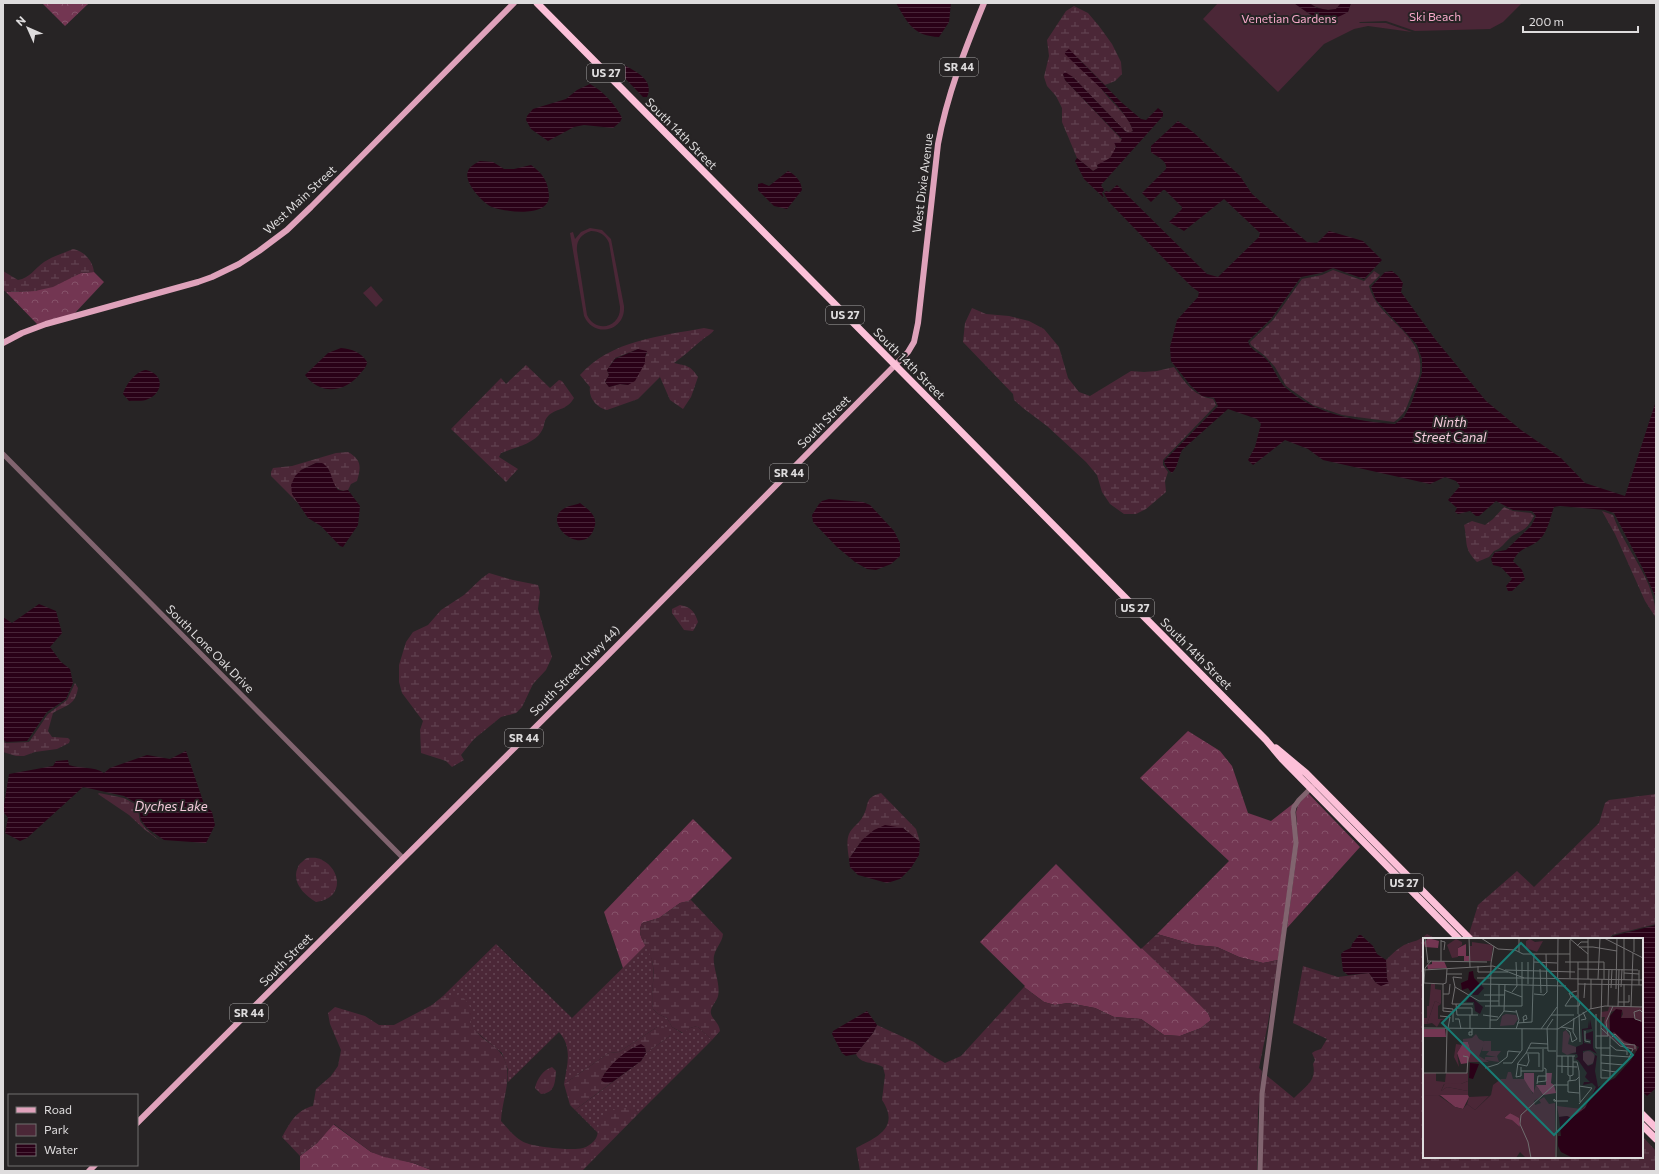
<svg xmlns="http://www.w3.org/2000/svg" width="1659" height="1174" viewBox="0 0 1659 1174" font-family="Commissioner,sans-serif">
  <defs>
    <pattern id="grass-dots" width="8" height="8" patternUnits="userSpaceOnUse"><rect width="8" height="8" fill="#4b2737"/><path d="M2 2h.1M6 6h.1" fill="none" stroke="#644654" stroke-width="1.8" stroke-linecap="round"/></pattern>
    <pattern id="forest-crowns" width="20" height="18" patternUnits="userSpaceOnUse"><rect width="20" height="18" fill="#733652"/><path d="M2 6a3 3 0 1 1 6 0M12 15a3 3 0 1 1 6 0" fill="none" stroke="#86526a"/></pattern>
    <pattern id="wetland-marsh" width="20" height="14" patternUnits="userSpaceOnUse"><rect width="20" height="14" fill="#4b2737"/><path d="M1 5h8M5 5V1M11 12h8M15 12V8" fill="none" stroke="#644654"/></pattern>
    <pattern id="water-rules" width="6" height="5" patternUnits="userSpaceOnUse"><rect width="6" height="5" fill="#2a0117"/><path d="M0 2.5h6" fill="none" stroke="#482538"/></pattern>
  </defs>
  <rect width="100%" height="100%" fill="#272425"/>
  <!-- grass -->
  <path fill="url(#grass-dots)" d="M496,944L572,1018L646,945C659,965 650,987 653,1009L658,1014L667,1018L672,1027L682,1033L690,1028L697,1026L712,1040L638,1114L635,1109C615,1109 602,1109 598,1133L575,1110L641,1061L646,1053L670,1036L657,1027L619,1052L609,1053L564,1084C567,1065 573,1048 559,1032L508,1082V1070L502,1053L474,1030L455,996H443Z"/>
  <!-- forest -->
  <path fill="url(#forest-crowns)" d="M42,3H89L65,26Z
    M94,272L104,282L74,314L38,325L6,292L35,291L81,273Z
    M1188,731L1220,751L1232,766L1248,813L1271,821L1294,803V843L1278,960L1263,963L1239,957L1217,947L1195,945L1157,934L1229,861L1140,778Z
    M1308,793L1360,847L1287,928L1298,844L1296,812L1298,805Z
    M693,819L732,858L689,901L680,903L659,918L642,923C638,932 640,937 646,945L623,968L604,912Z
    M1056,864L1141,949L1142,948L1194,998L1208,1013L1211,1020L1201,1028L1180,1036L1164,1035L1141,1019L1114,1017L1095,1008L1068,1003L1055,1005L1044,1002L1024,987L1025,986L980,942Z
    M333,1124L371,1152L413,1163L434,1171H300V1156L317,1143Z"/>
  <!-- wetland -->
  <path fill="url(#wetland-marsh)" fill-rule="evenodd" d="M1074,6L1088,13L1099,26L1112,44L1121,62L1122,74L1115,81L1105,85L1076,56C1086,69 1096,83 1107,96C1116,107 1129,116 1133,131L1129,133L1125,131L1073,77L1063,74L1065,80L1122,140L1120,143H1116C1116,154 1108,162 1097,165L1098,168L1093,171L1077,158L1062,122V108L1056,96L1047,86L1044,77L1049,56L1047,40L1066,11Z
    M73,249C84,251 93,261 94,272L81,273L53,287L35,291L6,292L3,290V271L18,280C30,278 34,269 44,262C53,256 64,253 73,249Z
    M1333,270L1364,281L1374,271L1380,275L1369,286C1377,319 1425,334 1420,371C1420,378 1415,385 1413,391C1407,405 1407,413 1394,422L1342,415L1313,405L1286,386L1275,367L1265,356L1251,345L1250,342L1273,320L1302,279L1322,275Z
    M972,308L986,314L1009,316L1029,321L1044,329L1059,347L1068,378L1079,392L1090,396L1131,371L1144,372L1157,371L1174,367C1185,382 1193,396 1213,399L1216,405L1163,460V465L1168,472L1165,481L1166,492L1146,509L1136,514H1124L1110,504L1102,492L1097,475L1086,462L1047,426L1023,408L1014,400L1013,394L963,342L965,323Z
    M704,328L714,330C711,335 706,336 702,340C692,348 684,356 674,363C687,366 690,365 698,377L691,397L683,409L670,400L660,377L638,399L607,410C597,408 588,398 590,387L580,375C611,340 661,336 704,328ZM638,349L647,353L645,357C644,368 637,376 628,385L620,384L609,387L605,382L609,375L607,370L615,358Z
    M526,365L550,388L559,380L562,381L574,398C567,410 558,408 549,415C542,422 546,425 541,432C534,444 513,448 501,453L499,457L518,469L506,482L451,429L501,378L506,384Z
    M348,452C362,460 361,467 357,481L351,484L348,490C336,494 331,480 329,470L318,462L301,470L292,494L298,503L271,476V472L273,468L292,466L336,453Z
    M1504,507L1513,511L1531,513L1534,516C1526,531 1523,529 1511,537C1505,542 1501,549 1494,551L1489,557L1477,562C1463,548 1468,542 1464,525L1472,521L1485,525L1493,519Z
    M1602,511L1613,515C1625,550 1656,580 1656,618L1645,601L1615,534Z
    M489,573L513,580L538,585L540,592L538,609L552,657L546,670L533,684L522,707L516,713L501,717L474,739L461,755L464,760L452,767L446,761L421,753L420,730L423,721L402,693L399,682V665L406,642L413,632L428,625L441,610L464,595L482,578Z
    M680,605C691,607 695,612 698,622L693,631L684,630L672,613V609Z
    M75,683L78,688C75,706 66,705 53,713L48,731L52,737L68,738L70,740L69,743L57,749L35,752L24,756H16L3,752V741L6,743L29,742L48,714L67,700Z
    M99,793L124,798L137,805L140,821L146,829L160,841L144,829L129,815L98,794Z
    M881,793L916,829L920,842L903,828L862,840L849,859C848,852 846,841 849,834C852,827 860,823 863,816C870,805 863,798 881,793Z
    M1656,794V924L1612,935L1609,939H1475L1469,934L1478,905L1517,871L1534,887L1599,823L1605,803L1609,800Z
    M307,858C312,858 317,857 322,860C342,870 344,899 316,902C304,895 291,882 298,867C299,864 304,860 307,858Z
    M691,900L723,934C722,943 716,947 714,956C712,966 721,984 718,996C717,1001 712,1005 711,1010C709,1018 719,1021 720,1031L712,1040L697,1026L690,1028L683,1033L672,1027L667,1018L658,1014L653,1009C650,992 656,976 652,960C648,946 635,937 642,923L659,918L680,903Z
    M1157,934L1195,945L1217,947L1239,957L1263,963L1278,960L1268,1023L1259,1068L1262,1071L1258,1112L1257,1171H860L856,1148C878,1137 900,1127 882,1100L885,1075L883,1067C873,1061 861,1065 856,1054L873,1033L877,1025L914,1042L931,1055L945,1063L961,1056L1024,987L1044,1002L1055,1005L1068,1003L1095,1008L1114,1017L1141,1019L1164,1035L1180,1036L1201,1028L1211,1020L1208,1013L1142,948Z
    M1427,934L1436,939H1424V1157H1642V1136L1656,1151V1171H1262V1112L1266,1075L1294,1098C1306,1086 1317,1081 1313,1064L1315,1060L1312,1053L1315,1051L1321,1049L1327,1039L1293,1023L1303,966L1338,977L1369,973L1376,983L1387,979L1386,960C1392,954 1397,949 1404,945C1413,941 1420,941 1427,934Z
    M460,994L468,1003L474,1015L470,1022C476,1035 485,1039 496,1048C518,1068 502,1096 501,1121C508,1129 516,1139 526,1143C536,1147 573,1151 583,1148C587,1147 591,1144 594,1141C599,1136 597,1130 599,1124C604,1109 622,1106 635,1109L638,1114L582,1171H434L413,1163L384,1157L371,1152L334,1124L317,1143L300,1156L282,1137C290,1123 296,1110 313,1106L316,1089L331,1076L338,1066L341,1050L330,1024L328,1013L335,1007L365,1016L379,1025H394L432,1005L443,996H455Z
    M663,1026L670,1036L646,1053L645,1047H634L619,1058L604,1074L605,1083H611L575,1110L570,1105L564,1084L609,1053L619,1052L657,1027Z
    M552,1067L556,1071C555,1083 555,1093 541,1094L535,1088C537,1079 543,1070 552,1067Z"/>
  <!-- park -->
  <path fill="#4b2737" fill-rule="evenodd" d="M1218,3H1294L1312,16L1348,12L1351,3H1522L1503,22L1490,29L1415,31L1386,21L1361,22H1359L1360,23H1386L1412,32L1368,26L1354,29L1324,44L1278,92L1203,19Z
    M1309,3H1341L1336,9C1326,11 1318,9 1309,3Z
    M590,228L602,230L611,239L624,306C626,331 594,339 584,316L570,233L573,232L575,239L581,232ZM591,231C599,231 606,235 609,243L620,307C621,327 596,334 587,315L577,251C576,241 581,234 591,231Z
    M371,286L383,300L376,307L363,293Z"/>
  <!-- water -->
  <path fill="url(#water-rules)" d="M896,3H951L949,22L939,37C914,36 908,24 896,3Z
    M1294,3H1309L1317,8L1328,10L1336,9L1341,3H1351L1348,12C1324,26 1315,18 1294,3Z
    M1069,49L1121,102L1141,119L1146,120L1158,108L1163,112V116L1101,185L1104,190L1102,193L1104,198L1084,179L1075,161L1077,158L1093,171L1098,168L1097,165L1110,158L1116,147L1114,142L1120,143L1122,139L1065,80L1063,74L1065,72L1073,77L1125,131L1129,133L1133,131C1127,108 1082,72 1065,54V52Z
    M624,65C635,71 655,80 647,97H643L617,70L618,66Z
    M590,84C603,91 615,104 622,118L620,122L613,128L584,125L574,127L548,141L531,129L526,120L527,116L533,109L566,99L577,90Z
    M1178,121L1193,132L1240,176L1252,194L1307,242L1317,243L1329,231L1363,241L1382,260L1364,279L1333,268L1321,273L1301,277L1271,319L1248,341C1250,351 1261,353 1267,360C1274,368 1278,381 1286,388C1316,415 1357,421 1395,424L1404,417L1411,404L1422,373V359L1417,345L1376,300L1371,287L1385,272L1392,271L1398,276L1403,283L1401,292L1435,339L1486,401L1521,430L1561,458L1585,483L1625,496L1656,401V598L1642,567L1614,513L1605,510L1560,506L1554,507C1550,518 1548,531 1540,539C1530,549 1520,546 1513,561L1522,570L1525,579L1512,591H1508L1506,586L1512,579L1501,567L1493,565L1491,559L1495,552L1506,550L1531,526L1536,516L1532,511L1513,510L1496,501L1479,516H1476L1470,511L1458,514L1455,512L1457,508L1448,500L1460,486L1456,481L1445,477L1430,484L1323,460L1308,449L1285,440L1253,465L1248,460L1255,447L1261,424L1257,419L1228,409L1182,450C1178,458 1178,467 1172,473C1168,470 1165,466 1164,461L1218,406L1214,398L1202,396L1191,386L1171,361L1170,347L1177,320L1198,297L1199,292L1192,287L1167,262L1108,201L1104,193L1106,191L1109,192L1117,185L1207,274L1218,277L1259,237L1260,233L1224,199L1184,231L1169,222L1182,209V207L1165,190H1163L1151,202L1142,193L1166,169C1168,161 1157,157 1151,152V146Z
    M480,161L493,162L504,169H514L531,165C543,174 548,181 549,196C549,218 505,212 492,207C483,203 463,182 468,171C470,166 476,163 480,161Z
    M788,171C796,175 801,181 802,190L787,209L774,206L758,190V184L762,183L769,186Z
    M341,348C352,349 361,352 367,362C367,367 362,371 359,375C344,393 320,395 305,375L328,353Z
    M638,349L647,351L645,357V363L635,381L628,385L620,384L609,387L605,382L609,375L607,370L615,359Z
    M146,370C165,374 163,393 148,399C142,402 135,400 129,401L123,394C126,384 136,371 146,370Z
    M318,462C332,464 330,480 338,490L343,491L348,490L360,506L358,525L343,547L340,546L321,526L308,518L292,494L291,485L295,476L301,470Z
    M829,499L863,502L870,505L894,531L900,543V556L891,564L876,570L867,569L855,562L837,547L813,522L812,515L819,504L822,501Z
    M580,503C588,509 597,516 595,525C587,562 538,522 565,508C570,505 576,505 580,503Z
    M39,604L56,611L62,633L50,647L61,662L70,669L73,683L66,699L47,712L27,741L6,742L3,739V617L12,623Z
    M186,751L204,804L212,812L215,825L206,843L164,840L147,828L141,820L138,804L124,796L83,787L27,838L20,841L5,833L8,818L3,811L9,774L53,766L56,761L68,760L69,765C81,769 93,766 104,773L110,768L147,755L170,759Z
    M885,825L903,828L920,842L919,855L911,868L900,879L887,883L858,875L850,867L849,859L862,840L874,830Z
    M1656,925V1088L1647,1096L1642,1091V939H1611L1613,936Z
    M1359,935H1361L1373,946L1377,954L1386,960L1387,979L1389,983L1381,986L1376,983L1369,973L1348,975L1343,971L1341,954L1344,951L1351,948L1352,944Z
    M867,1011L877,1025L873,1033L856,1054L846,1056L842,1053L832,1034L833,1031Z
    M641,1044L645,1047L646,1053L641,1061L611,1083H605L601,1080C608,1065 626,1050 641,1044Z"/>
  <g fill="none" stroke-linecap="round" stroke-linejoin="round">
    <!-- minor -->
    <path stroke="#81646f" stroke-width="5" d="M3,454L403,858
      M1260,1171L1262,1094L1296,843L1293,812L1294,807L1299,800L1313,786"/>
    <!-- major -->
    <path stroke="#dfa2bb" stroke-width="6" d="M3,343L22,333L46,324L198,282L212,277L239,264L259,251L287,230L311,207L514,3
      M137,1123L602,661L908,352L914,342L918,323L938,144C947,95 965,49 984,3
      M89,1171L95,1165"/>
    <!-- highway -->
    <path stroke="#fcc0d8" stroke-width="7" d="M537,3L1266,740L1282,759L1459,939
      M1276,748L1306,773L1470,939
      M1642,1114L1656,1128
      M1642,1125L1656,1139"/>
  </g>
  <g text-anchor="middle" stroke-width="4" stroke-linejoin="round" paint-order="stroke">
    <!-- shield labels -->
    <g fill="#272425" stroke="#a7a5a6" stroke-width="1">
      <rect x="940" y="58" width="38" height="18" rx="3"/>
      <rect x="587" y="64" width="38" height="18" rx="3"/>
      <rect x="826" y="306" width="38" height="18" rx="3"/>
      <rect x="770" y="464" width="38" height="18" rx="3"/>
      <rect x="1116" y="599" width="38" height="18" rx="3"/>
      <rect x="505" y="729" width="38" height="18" rx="3"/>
      <rect x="1385" y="874" width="38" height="18" rx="3"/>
      <rect x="230" y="1004" width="38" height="18" rx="3"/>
    </g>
    <g font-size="11" font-weight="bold" fill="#dedcdd">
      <text x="959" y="71">SR 44</text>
      <text x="606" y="77">US 27</text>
      <text x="845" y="319">US 27</text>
      <text x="789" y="477">SR 44</text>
      <text x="1135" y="612">US 27</text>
      <text x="524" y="742">SR 44</text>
      <text x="1404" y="887">US 27</text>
      <text x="249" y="1017">SR 44</text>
    </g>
    <!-- park labels -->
    <g font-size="12" fill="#f6a9c9" stroke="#272425">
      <text x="1435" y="21">Ski Beach</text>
      <text x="1289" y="23">Venetian Gardens</text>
    </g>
    <!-- street labels -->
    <g font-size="12" fill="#dedcdd" stroke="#272425">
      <text transform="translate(681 134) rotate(45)" y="4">South 14th Street</text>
      <text transform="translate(923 183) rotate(-83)" y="4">West Dixie Avenue</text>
      <text transform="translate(300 200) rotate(-43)" y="4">West Main Street</text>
      <text transform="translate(909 364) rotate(45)" y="4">South 14th Street</text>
      <text transform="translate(824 422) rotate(-45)" y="4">South Street</text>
      <text transform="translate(210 649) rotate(45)" y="4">South Lone Oak Drive</text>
      <text transform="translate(1196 654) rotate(45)" y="4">South 14th Street</text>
      <text transform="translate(575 671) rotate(-45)" y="4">South Street (Hwy 44)</text>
      <text transform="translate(286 960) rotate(-45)" y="4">South Street</text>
    </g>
    <!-- water labels -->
    <g font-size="13" font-style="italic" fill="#f4cbdb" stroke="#272425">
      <text x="1450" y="427">Ninth<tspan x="1450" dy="15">Street Canal</tspan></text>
      <text x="171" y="811">Dyches Lake</text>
    </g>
  </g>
  <!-- overview -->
  <g transform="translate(1423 938)">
    <rect width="220" height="220" fill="#272425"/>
    <path d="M8,46H12V51L18,52V66L12,63L4,86H0V80H4V68H6ZM61,103H68V113H78L74,118L76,124L62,122V119H73L63,117L66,113H59ZM1,135H13V143L22,144L23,135H45V143L38,146H21L18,153L24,149L45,153V157L0,158ZM66,158L52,172L44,166L46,159Z" fill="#4b2737"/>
    <path d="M5,0L16,3L15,10L2,9L0,2L2,4ZM43,6V18H46V23H41V18H35V10ZM9,23H21L24,30L5,31L4,27L9,26ZM1,91H22L23,99H1ZM40,104H45L49,116L45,125L38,126L34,115ZM101,135H111V156L101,144ZM123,135H129L128,145L131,147L133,155L120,157L113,147H123ZM17,157H45L46,159L40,171L32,169ZM87,175L97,179V189L81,180Z" fill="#733652"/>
    <path d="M33,1L39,4V7L35,10V19L29,20L24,7ZM107,1L112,4L120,3L114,14L103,10V3ZM12,63L18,66L15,68V81H23L18,82L14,89L9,85L4,86ZM83,76L93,77L95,81L91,87L77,88L79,78ZM143,92L147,98L145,106L153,109V114L144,117L139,114L140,94ZM53,96L56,101L62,104L56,118L66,124H45L48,114L45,104H40V101L49,100ZM33,106L39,107L34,115L36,129L31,119ZM158 120a7 7 0 1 1 14 0a7 7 0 1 1-14 0ZM85,134H88L90,141H101L110,156L113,147L120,157L111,163L112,167L118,165L116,162L121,159L126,166L132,165V220H103L97,214L93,220H0V158L15,157L32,169L40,171L44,166L52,172L68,157L70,147L78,141H83ZM87,175L96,180L97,189L89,182L81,180ZM45,143V153L24,149L18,153L22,145L38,146ZM172,148L171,155L166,166L162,171L148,180L144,178L136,179L134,168L159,171L167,163Z" fill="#4b2737" fill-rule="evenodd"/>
    <path d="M49,4L70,7L68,23H47L46,8H49Z" fill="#4b2737"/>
    <path d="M186,69H218L219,72V85L209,80H198L200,76L199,72L196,71L199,73L198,77L193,72L188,74L186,81L187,96L191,94L208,105L214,106V113L198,108L188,99L178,98L182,79H178V74L185,73Z" fill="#4b2737"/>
    <path d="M50,33L51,40L61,50L55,57H50L45,50L39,52L38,45L45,42L46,34ZM47,58L60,69L57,76L52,73L51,64H43ZM193,71L199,72L198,80H211L220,85V220H150L138,214L135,208V198H138L136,179L144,178L149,180L162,170L173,149L169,145L160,147L161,144H167L162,139L164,135L155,122L152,121L155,119L154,116L146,115H153V109L160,106L159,91L165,90V82L166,91L167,81L169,91L160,92L161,105L168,106V102L163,101L162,96L170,93V110L174,116L167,112L160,113V122L165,128L170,126L172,117L174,118L172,133L175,149L192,140L208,122L216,109L201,103L191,94L187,96V78ZM47,125L56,126L50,141L46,140Z" fill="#2a0117"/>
    <path fill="none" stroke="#706e6f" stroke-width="1" d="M2,0L5,25M46,0L47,29M58,0L75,11L92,12L100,16H147M146,0L165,16M181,0L220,20M18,3L22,4L21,12M154,8L158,4H165M156,9H170L194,13M96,14V0M211,14V0M123,16L124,54M5,23L64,24M8,23L2,30L1,45L20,46M18,23V2M105,24V46M111,24L134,25M142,24H181V41M155,24V76M55,28V34H85M117,31L118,55M155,31L215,32M0,32L70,28L101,40L220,42M82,32L152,34M201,35L216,36M24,36H39M54,40H101M147,40V2M165,41V0M175,41L177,0M201,42V0M20,46V73L30,74M20,46L23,45L24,31M59,46L143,48M155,46L220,47M216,47V32M32,49L56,63H76M32,49L29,66H50M32,49L30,39L39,40M198,49L199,31M188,50L189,31M193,51L194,0M81,52L99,59M89,54L94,48L93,24M20,56H26L27,46M111,56L121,57L124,54M61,57H81M154,58L148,59L142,68H156L157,64M148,59L146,55L154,53M161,60L162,45M195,64H206V57M33,66L34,77H55M62,68H99V24M76,68V46M185,68L186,31M195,69L196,31M201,69V46M208,69L210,15M20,70L30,71V84M34,70H49V77M168,71V41M93,72L96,82L93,91M81,73L82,46M156,76L157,104M173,76V110H187M47,77V91M60,77L75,79M128,77H151M17,78L27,79L25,90M32,81H36L38,91M130,81L124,90L125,113H133M67,82H74L81,73L93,74M158,82L163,81L160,74M218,83L212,81L211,74L217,72L220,75M94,85L109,84L111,16M101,85L100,79L103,77L104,81L101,82M138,89L150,91M0,90L135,91L167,71L182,68L220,69M178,90L197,108L210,111L205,122L187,140H178V81L179,41M49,91V97H46V94H49M67,91L68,25L71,8M118,91L134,69M143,91L147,94L149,104L154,101L150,94M162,93V103L167,104M150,94L151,80M173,98H185L183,84L190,68M187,99V140M189,99L192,96L201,106L212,107V111M187,107L193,112L204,113V117M105,110H125M103,115L108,105L125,106M103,115H116V129M178,117L207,119M134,118H152M145,118V137L147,138V143M150,124H154L156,133L157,164M80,125H89L99,112V91M178,125L201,127M94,126L104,128L106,123L105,116M134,128L154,129M98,129V138L93,139L95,125L103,115M62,130L75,126L84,119L85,113L97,114M179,132L193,134M98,133H120V111M0,135H44L45,119L40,118M23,135L24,90M139,135V118M147,138L150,137V118M156,139L153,142L145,143V154L156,155M114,144L123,143V131L121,130M114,146L115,138H123M133,163L131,161V163H145M156,166L169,150L156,148M108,220L105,204L97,186L98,177L131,147H145M133,220L135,0"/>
    <path fill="#197b74" fill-opacity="0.15" stroke="#197b74" stroke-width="2" d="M98,5L210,117L131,197L19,85Z"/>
    <rect width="220" height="220" fill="none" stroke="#dedcdd" stroke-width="2"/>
  </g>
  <!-- border -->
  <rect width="1659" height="1174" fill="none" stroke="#dedcdd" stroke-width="8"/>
  <!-- legend -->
  <rect x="8" y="1094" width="130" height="72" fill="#272425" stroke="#706e6f"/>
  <rect x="16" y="1107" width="20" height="6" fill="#dfa2bb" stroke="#706e6f"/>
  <text x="44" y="1114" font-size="12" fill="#dedcdd">Road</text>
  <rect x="16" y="1124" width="20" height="12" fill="#4b2737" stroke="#706e6f"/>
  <text x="44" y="1134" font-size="12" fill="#dedcdd">Park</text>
  <rect x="16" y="1144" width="20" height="12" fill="url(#water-rules)" stroke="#706e6f"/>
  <text x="44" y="1154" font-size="12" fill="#dedcdd">Water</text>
  <!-- north arrow -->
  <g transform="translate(28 28) rotate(315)" stroke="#272425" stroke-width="3" paint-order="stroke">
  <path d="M0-3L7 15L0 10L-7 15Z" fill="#dedcdd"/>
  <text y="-6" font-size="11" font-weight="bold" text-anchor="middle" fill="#dedcdd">N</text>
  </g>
  <!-- scale -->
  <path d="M1523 26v6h115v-6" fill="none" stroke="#dedcdd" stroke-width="2"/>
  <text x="1529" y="26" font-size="12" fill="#dedcdd" stroke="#272425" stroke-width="3" paint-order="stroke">200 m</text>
</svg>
